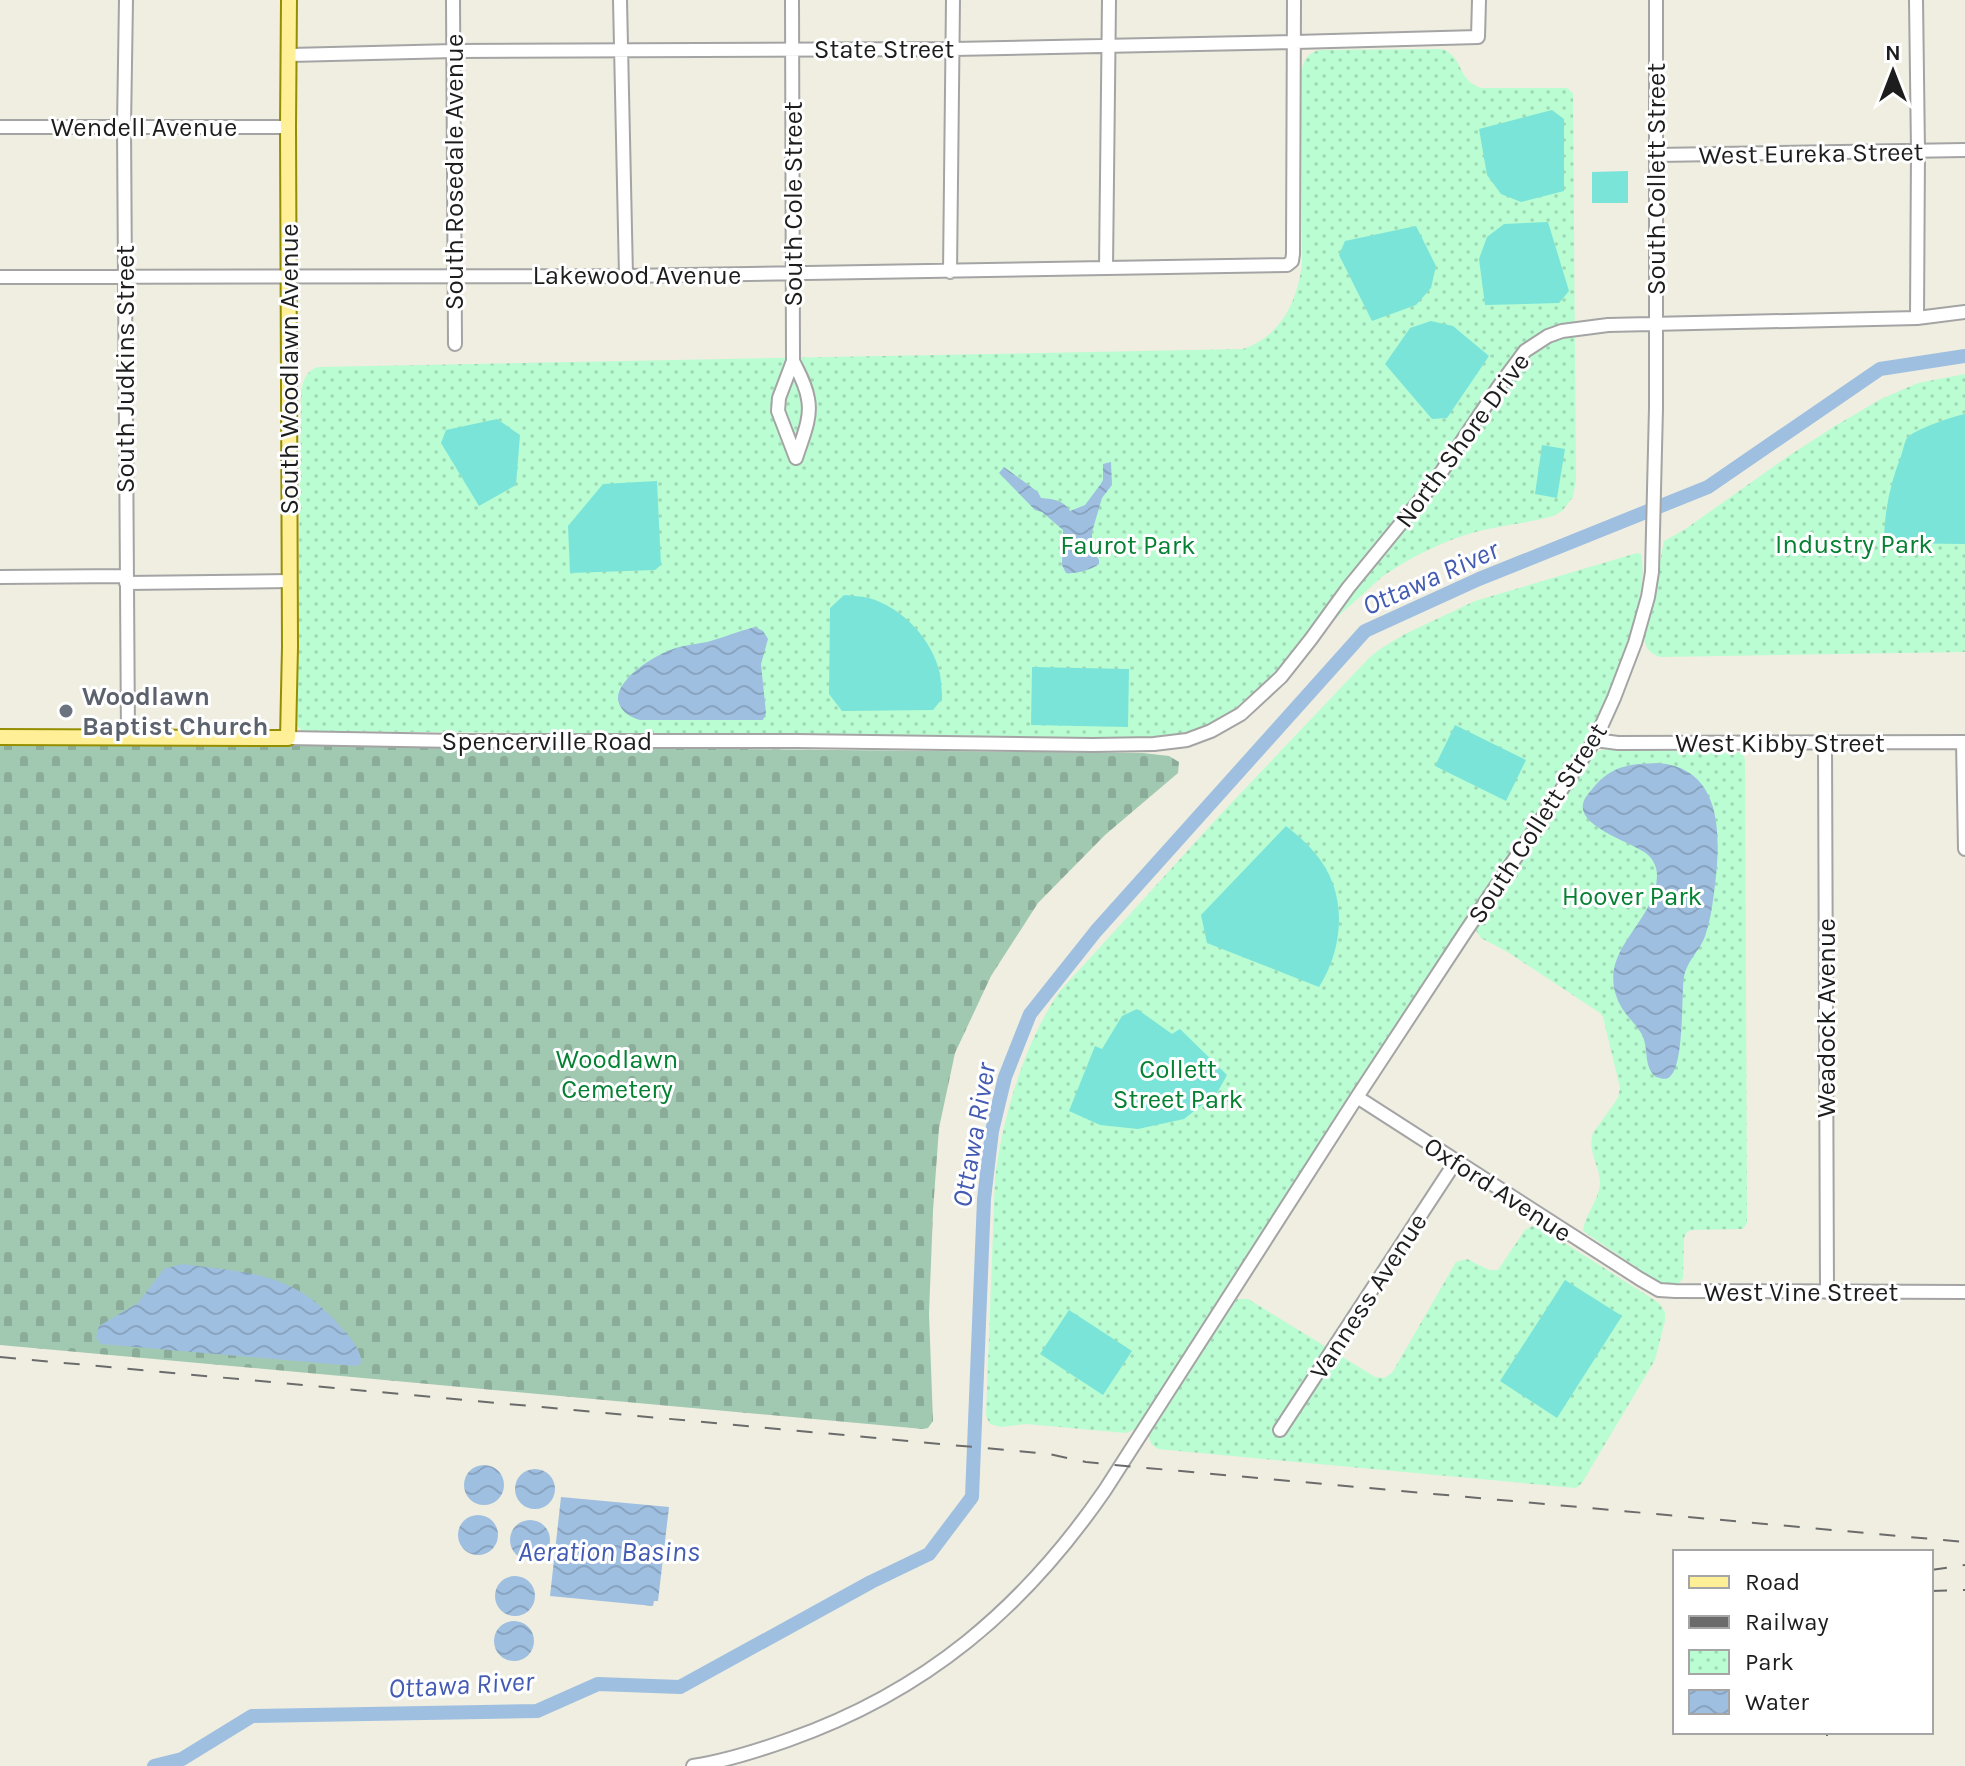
<svg xmlns="http://www.w3.org/2000/svg" width="1965" height="1766" viewBox="0 0 1965 1766" font-family="Karla,sans-serif">
  <defs>
    <pattern id="cemetery-stones" width="16" height="16" patternUnits="userSpaceOnUse" patternTransform="scale(2)"><rect width="16" height="16" fill="#a1c9b2"/><path d="M2 7V4a2 2 0 0 1 4 0v3zM10 15v-3a2 2 0 0 1 4 0v3z" fill="#8aac99"/></pattern>
    <pattern id="park-dots" width="8" height="8" patternUnits="userSpaceOnUse" patternTransform="scale(2)"><rect width="8" height="8" fill="#bafdd2"/><path d="M2 2h.1M6 6h.1" fill="none" stroke="#9fd8b4" stroke-width="1.8" stroke-linecap="round"/></pattern>
    <pattern id="water-waves" width="16" height="10" patternUnits="userSpaceOnUse" patternTransform="scale(2)"><rect width="16" height="10" fill="#9fbfe0"/><path d="M0 5q4-4 8 0t8 0" fill="none" stroke="#88a4c0"/></pattern>
  </defs>
  <rect width="100%" height="100%" fill="#efeee1"/>
  <!-- cemetery -->
  <path fill="url(#cemetery-stones)" d="M0,742L1143,753L1169,756L1179,762L1178,773L1105,835L1038,903L991,976L955,1053L939,1128L933,1211L929,1314L933,1421L928,1428L923,1429L0,1345Z"/>
  <!-- park -->
  <path fill="url(#park-dots)" d="M1441,49C1464,55 1456,80 1481,88H1567L1573,93L1576,481L1573,497L1562,511L1553,516C1529,523 1503,525 1479,531C1444,540 1413,556 1383,576L1238,706C1210,729 1175,737 1139,738L303,731L297,726L301,391C303,380 306,371 318,367L1243,349C1281,336 1297,302 1302,264V69C1304,59 1309,52 1320,50Z
    M1965,374V652L1661,657C1651,655 1645,648 1644,638L1664,541L1684,530L1787,457L1835,426L1881,399L1918,383Z
    M1637,553L1641,554C1651,600 1610,690 1590,733L1360,1079L1136,1429L1126,1433L1026,1424L1001,1427L990,1424L986,1416L995,1179C1002,1118 1025,1041 1060,991L1221,814L1369,658L1380,649L1405,634L1475,601Z
    M1602,750H1726C1735,751 1743,750 1745,760L1747,1223L1743,1229L1691,1230L1686,1233L1684,1238L1683,1278L1678,1284H1663L1658,1282L1583,1231C1585,1214 1599,1201 1600,1183C1600,1165 1587,1152 1593,1133L1618,1098L1620,1088L1603,1017L1600,1013L1506,951L1481,938L1475,929L1592,753Z
    M1532,1226L1541,1228L1659,1303L1665,1312V1321L1655,1360L1582,1483L1576,1488L1158,1449L1151,1444L1149,1435L1237,1299H1248L1375,1377L1384,1378L1392,1373L1456,1262L1467,1259L1489,1270H1498L1525,1230Z"/>
  <!-- pitch -->
  <path fill="#7ae4d9" d="M1552,110L1564,119V191L1521,202L1501,194L1487,175L1479,129Z
    M1628,171V203H1592V172Z
    M1548,222L1569,291L1559,303L1485,305L1479,259L1487,237L1504,224Z
    M1416,226L1436,266L1431,288L1416,305L1372,321L1339,255L1345,241Z
    M1431,321L1453,326L1489,356L1447,418L1432,419L1385,364L1410,328Z
    M1965,414V544L1884,543C1884,513 1890,484 1901,456C1903,451 1904,443 1907,438C1913,430 1954,416 1965,414Z
    M497,419L520,435L516,485L479,506L441,443L446,430Z
    M1542,445L1565,449L1557,498L1535,494Z
    M657,481L661,565L655,570L570,573L568,526L603,484Z
    M844,595C852,596 861,596 869,598C903,608 932,639 940,674C941,682 942,691 942,699L933,710L842,711L829,694L830,608Z
    M1032,667L1129,669L1128,727L1031,725Z
    M1455,725L1526,760L1506,801L1435,766Z
    M1286,826C1296,834 1306,842 1314,852C1348,890 1345,946 1319,987L1207,943L1201,915Z
    M1137,1009L1172,1034L1180,1029L1227,1075L1217,1093L1184,1119L1138,1129L1100,1125L1069,1111L1095,1046L1102,1049L1122,1016Z
    M1565,1280L1622,1316L1557,1418L1500,1381Z
    M1069,1310L1132,1351L1103,1395L1040,1354Z"/>
  <!-- water -->
  <path fill="url(#water-waves)" d="M1111,462L1112,485L1102,498L1092,532V549L1099,560V564C1091,570 1076,574 1066,573L1062,565L1063,530L1042,512L1035,510L999,473L1004,467L1038,492L1041,498C1052,499 1064,500 1070,511L1085,505L1100,485L1103,480V464Z
    M755,627L763,631L768,639L761,664L766,713L763,720H640C631,718 620,711 618,700C616,678 658,653 676,648C686,645 697,644 707,642C723,638 738,631 755,627Z
    M1658,763C1723,768 1721,836 1715,885C1713,901 1711,918 1706,933C1702,949 1687,960 1684,977C1681,994 1685,1070 1668,1078C1665,1080 1660,1078 1656,1077C1642,1065 1650,1048 1641,1033C1633,1020 1623,1014 1617,998C1598,948 1657,922 1657,875C1657,867 1653,859 1647,854C1634,843 1578,827 1583,804C1584,798 1589,793 1593,788C1612,765 1630,764 1658,763Z
    M182,1264C249,1273 293,1272 340,1326C350,1337 360,1348 362,1363L355,1366L101,1344L96,1337L99,1326L138,1303L164,1269Z
    M464 1485a20 20 0 1 1 40 0a20 20 0 1 1-40 0Z
    M515 1489a20 20 0 1 1 40 0a20 20 0 1 1-40 0Z
    M561,1497L669,1507L658,1601H654L653,1606L550,1596Z
    M458 1535a20 20 0 1 1 40 0a20 20 0 1 1-40 0Z
    M510 1540a20 20 0 1 1 40 0a20 20 0 1 1-40 0Z
    M495 1596a20 20 0 1 1 40 0a20 20 0 1 1-40 0Z
    M494 1641a20 20 0 1 1 40 0a20 20 0 1 1-40 0Z"/>
  <g fill="none" stroke-linecap="round" stroke-linejoin="round">
    <!-- river -->
    <path stroke="#9fbfe0" stroke-width="14" d="M154,1766L182,1759L252,1716L537,1711L598,1684L680,1687L871,1582L929,1554L972,1497L984,1199L992,1131L1005,1077L1030,1014L1096,931L1365,631L1479,579L1708,487L1880,369L1965,356"/>
    <defs>
      <path id="minor" d="M126,0L124,126L128,738
        M453,0L455,344
        M620,0L626,276
        M792,0L793,361L779,398L778,411L796,458
        M1916,0L1918,151L1917,318
        M290,55L454,51L953,49L1295,42L1478,37L1479,0
        M0,127H288
        M1657,155L1965,150
        M1106,268L1109,0
        M950,272L953,0
        M0,277L626,276L1287,265L1292,261L1293,254L1294,0
        M793,361C799,373 806,385 808,399C812,418 802,439 796,458
        M0,577L126,576
        M126,583L290,581
        M288,738L457,741H797L1093,745L1154,744L1187,740L1211,731L1241,714L1281,677L1311,639L1348,588L1434,483L1499,386L1525,351L1548,336L1562,331L1608,325L1917,318L1965,312
        M1595,740L1618,743L1965,742
        M1963,742L1965,849
        M1825,743L1827,1292
        M1357,1097L1640,1279L1659,1290L1675,1291L1965,1292
        M1280,1430L1456,1161
        M693,1766C726,1761 757,1751 788,1740C925,1692 1023,1609 1105,1490L1357,1097L1466,931L1595,740L1614,698L1635,643L1648,597L1652,572L1656,408V0"/>
      <path id="major" d="M0,737L288,738L290,647L288,127L289,0"/>
    </defs>
    <!-- minor casing -->
    <use href="#minor" stroke="#a4a4a4" stroke-width="16"/>
    <!-- major casing -->
    <use href="#major" stroke="#958e00" stroke-width="18"/>
    <!-- minor -->
    <use href="#minor" stroke="#fff" stroke-width="12"/>
    <!-- major -->
    <use href="#major" stroke="#ffef96" stroke-width="14"/>
    <!-- rail -->
    <path stroke="#6b6b6b" stroke-width="2" stroke-dasharray="16 16" stroke-linecap="butt" d="M0,1357L1049,1454L1086,1462L1114,1465L1965,1542
      M1931,1570L1965,1565
      M1931,1591L1965,1590
      M1827,1736V1732"/>
  </g>
  <!-- markers -->
  <circle fill="#6b7280" stroke="#fff" stroke-width="3" cx="66" cy="711" r="8"/>
  <g text-anchor="middle" stroke-width="6" stroke-linejoin="round" paint-order="stroke">
    <!-- street labels -->
    <g font-size="26" fill="#1d1d1d" stroke="#fff">
      <text x="884" y="58">State Street</text>
      <text x="144" y="136">Wendell Avenue</text>
      <text transform="translate(1811 153) rotate(-1)" y="9">West Eureka Street</text>
      <text transform="translate(454 172) rotate(-90)" y="9">South Rosedale Avenue</text>
      <text transform="translate(1656 179) rotate(-90)" y="9">South Collett Street</text>
      <text transform="translate(793 204) rotate(-90)" y="9">South Cole Street</text>
      <text x="637" y="284">Lakewood Avenue</text>
      <text transform="translate(125 369) rotate(-90)" y="9">South Judkins Street</text>
      <text transform="translate(289 369) rotate(-90)" y="9">South Woodlawn Avenue</text>
      <text transform="translate(1462 440) rotate(-54)" y="9">North Shore Drive</text>
      <text x="547" y="750">Spencerville Road</text>
      <text x="1780" y="752">West Kibby Street</text>
      <text transform="translate(1537 823) rotate(-57)" y="9">South Collett Street</text>
      <text transform="translate(1826 1018) rotate(-90)" y="9">Weadock Avenue</text>
      <text transform="translate(1498 1189) rotate(33)" y="9">Oxford Avenue</text>
      <text x="1801" y="1301">West Vine Street</text>
      <text transform="translate(1368 1296) rotate(-57)" y="9">Vanness Avenue</text>
    </g>
    <!-- park labels -->
    <g font-size="26" fill="#048132" stroke="#fff">
      <text x="1854" y="553">Industry Park</text>
      <text x="1128" y="554">Faurot Park</text>
      <text x="1632" y="905">Hoover Park</text>
      <text x="617" y="1068">Woodlawn<tspan x="617" dy="30">Cemetery</tspan></text>
      <text x="1178" y="1078">Collett<tspan x="1178" dy="30">Street Park</tspan></text>
    </g>
    <!-- worship labels -->
    <g font-size="26" font-weight="bold" fill="#5b616d" stroke="#fff" text-anchor="start">
      <text x="82" y="705">Woodlawn<tspan x="82" dy="30">Baptist Church</tspan></text>
    </g>
    <!-- water labels -->
    <g font-size="28" font-style="italic" fill="#435bb2" stroke="#fff">
      <text transform="translate(1430 577) rotate(-24)" y="10">Ottawa River</text>
      <text transform="translate(973 1135) rotate(-80)" y="10">Ottawa River</text>
      <text x="609" y="1561">Aeration Basins</text>
      <text transform="translate(461 1684) rotate(-3)" y="10">Ottawa River</text>
    </g>
  </g>
  <!-- legend -->
  <rect x="1673" y="1550" width="260" height="184" fill="#ffffff" stroke="#a5a5a5" stroke-width="2"/>
  <rect x="1689" y="1576" width="40" height="12" fill="#ffef96" stroke="#a5a5a5" stroke-width="2"/>
  <text x="1745" y="1590" font-size="24" fill="#1d1d1d">Road</text>
  <rect x="1689" y="1616" width="40" height="12" fill="#6b6b6b" stroke="#a5a5a5" stroke-width="2"/>
  <text x="1745" y="1630" font-size="24" fill="#1d1d1d">Railway</text>
  <rect x="1689" y="1650" width="40" height="24" fill="url(#park-dots)" stroke="#a5a5a5" stroke-width="2"/>
  <text x="1745" y="1670" font-size="24" fill="#1d1d1d">Park</text>
  <rect x="1689" y="1690" width="40" height="24" fill="url(#water-waves)" stroke="#a5a5a5" stroke-width="2"/>
  <text x="1745" y="1710" font-size="24" fill="#1d1d1d">Water</text>
  <!-- north arrow -->
  <g transform="translate(1893 72)" stroke="#ffffff" stroke-width="6" paint-order="stroke">
  <path d="M0-6L14 30L0 20L-14 30Z" fill="#1d1d1d"/>
  <text y="-12" font-size="22" font-weight="bold" text-anchor="middle" fill="#1d1d1d">N</text>
  </g>
</svg>
